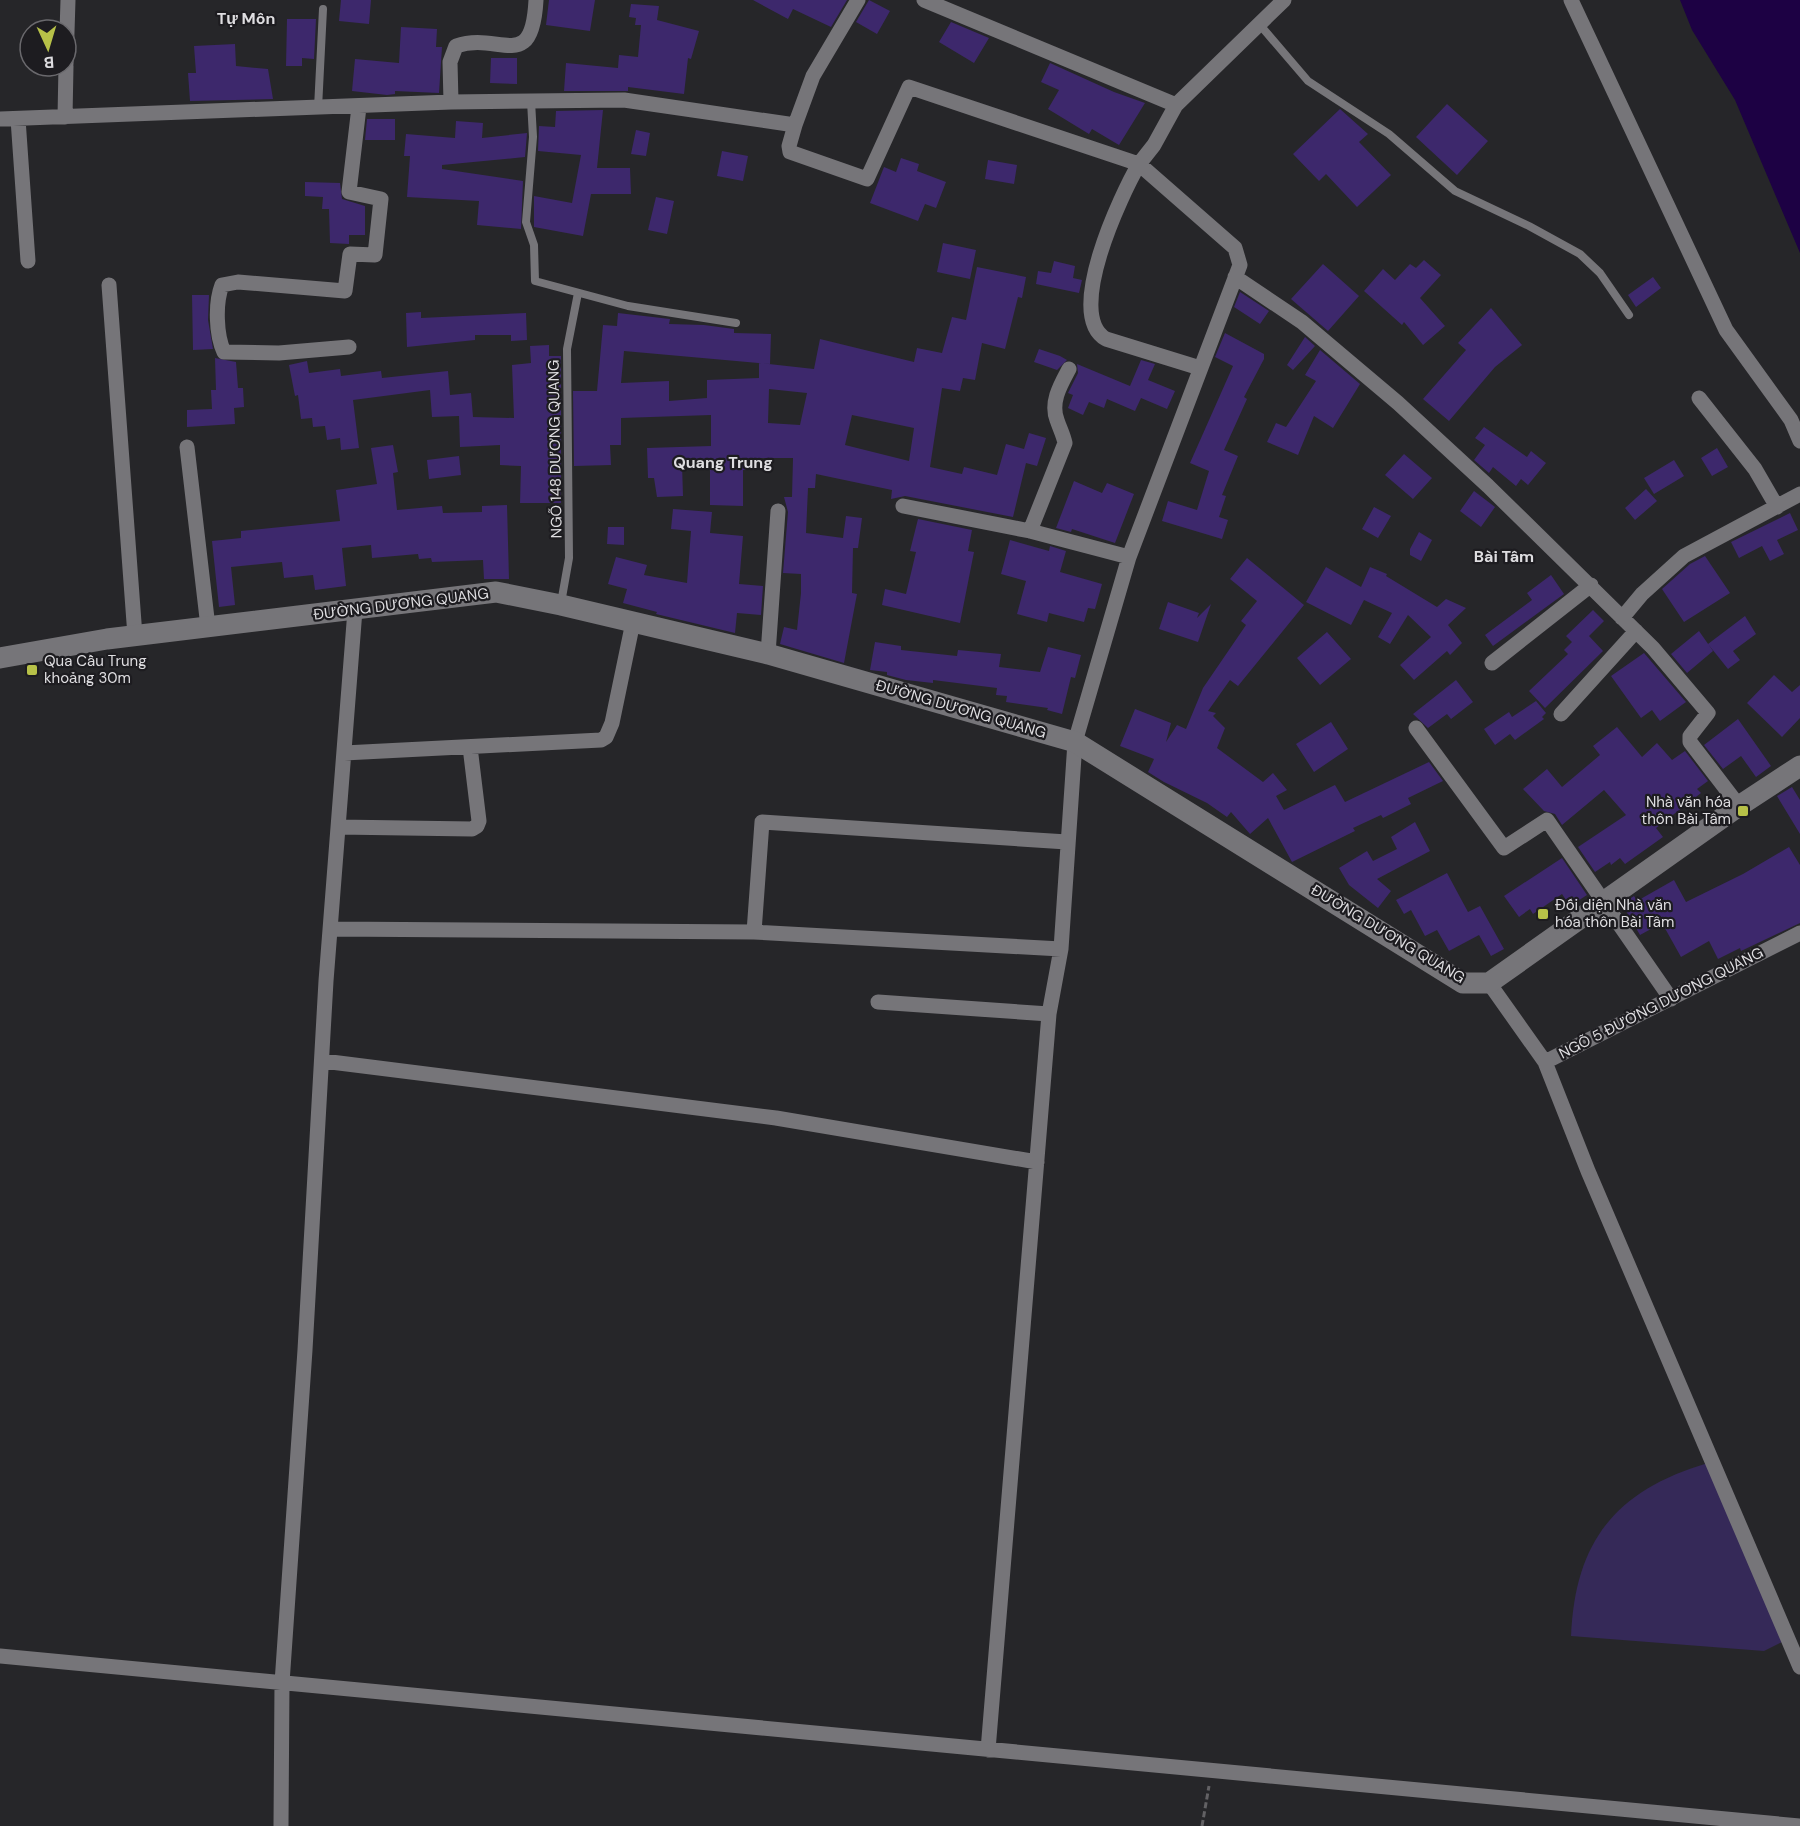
<svg xmlns="http://www.w3.org/2000/svg" width="1800" height="1826" viewBox="0 0 1800 1826" font-family="'DM Sans',sans-serif">
  <rect width="100%" height="100%" fill="#262629"/>
  <!-- green -->
  <path fill="#352958" d="M1708,1463L1784,1641L1764,1651L1571,1636C1575,1541 1616,1490 1708,1463Z"/>
  <!-- water -->
  <path fill="#1d0144" d="M1680,0H1800V253L1735,100L1692,30Z"/>
  <!-- building -->
  <path fill="#3d286c" fill-rule="evenodd" d="M341,0H371L369,24L339,21Z
    M549,0H595L590,31L546,25Z
    M753,0H847L831,27L793,9L788,19Z
    M869,0L890,11L877,34L856,22Z
    M631,4L659,6L657,20L699,31L691,59L688,58L684,94L628,87V91H564L566,63L618,68L619,55L638,57L641,25H635L636,18L629,17Z
    M287,19H316L314,59L302,58V66H286Z
    M951,22L989,38L974,63L939,42Z
    M401,27L437,29L436,47H442L439,93L395,91V94L387,95L352,91L355,59L399,63Z
    M235,44L236,66L268,69L273,99L190,101L188,73H196L194,46Z
    M491,58H517V84L490,83Z
    M1050,63L1114,92L1145,103L1119,145L1092,129L1089,134L1048,109L1059,90L1041,82Z
    M1447,104L1488,141L1457,175L1416,137Z
    M1340,109L1368,134L1359,142L1391,175L1357,207L1326,174L1319,181L1293,154Z
    M603,110L597,168H630L631,194H591L583,236L534,227V196L572,203L581,155L538,151L539,126L555,127L556,111Z
    M367,119H395V140H365Z
    M456,121L483,123L482,138L527,133L525,157L442,165V169L523,181L521,229L477,225L479,201L407,197L410,156H404L406,134L455,138Z
    M636,130L650,133L646,156L631,154Z
    M722,151L748,156L743,181L717,176Z
    M901,158L919,164L917,171L946,182L936,208L925,204L918,221L870,203L884,167L896,172Z
    M988,160L1017,165L1014,184L985,179Z
    M305,182L340,183L342,199L365,206V235H349V244L330,243L329,209H322L323,197L305,196Z
    M656,197L674,201L667,234L648,230Z
    M943,243L976,250L970,279L937,272Z
    M1424,260L1441,275L1420,298L1445,326L1423,345L1404,322L1402,325L1364,291L1383,269L1395,280L1410,264L1416,268Z
    M1054,261L1075,266L1073,278L1082,280L1079,293L1036,284L1038,271L1051,273Z
    M1323,264L1359,296L1328,331L1291,299Z
    M977,267L1026,277L1022,298L1018,297L1005,349L982,343L975,380L963,378L960,391L942,388L930,467L962,474L964,467L997,475L1006,444L1024,449L1029,433L1046,438L1037,466L1026,463L1013,517L905,496L891,499L892,490L816,474L815,488H808L806,533L843,538L846,516L862,518L858,548H853L852,593L857,594L844,663L780,644L784,627L797,630L801,593V574L783,573L788,512L784,497H792L793,458H752V470H743V506L710,505V464H682L683,496L657,497L654,478H648L647,448L711,446V415L621,418V445H610L611,465L574,466L573,391H597L603,325L617,326L618,313L670,319L669,324L704,325L734,329V333L771,334L770,364L624,351L621,383L669,381V401L707,398V380L759,378V363L814,369L820,339L914,362L917,348L942,353L952,317L966,320ZM769,389L807,393L800,425L768,423ZM852,415L914,428L909,461L845,445Z
    M1653,277L1661,288L1636,307L1628,295Z
    M1240,292L1269,311L1260,324L1234,307Z
    M192,295H209L208,320L213,349L193,350Z
    M1491,308L1522,345L1495,367L1449,421L1423,399L1466,350L1458,343Z
    M421,312V318L526,313L527,340L511,341V335H475V340L407,347L406,313Z
    M1225,333L1264,354V359L1244,397L1247,399L1224,450L1238,456L1222,495L1226,496L1219,517L1228,520L1222,539L1162,521L1168,501L1197,510L1209,471L1190,463L1233,366L1215,357Z
    M1305,337L1315,346L1293,370L1287,365Z
    M549,345V356H561V503H520L521,466L500,465V445L460,447L459,416L432,417L430,390L353,400L359,448L341,450L340,438L327,440L325,426L313,427L312,418L301,419L298,395L295,396L289,365L307,361L309,373L340,369L341,376L381,371L382,378L448,371L450,395L471,393L473,417L514,418L512,365L531,363L530,346Z
    M1039,349L1060,356L1067,360L1057,370L1034,362Z
    M1320,350L1360,384L1333,428L1314,416L1298,455L1267,442L1276,423L1286,427L1316,381L1305,375Z
    M215,358L236,362L238,388H243L244,407L234,408L235,424L187,427V410L212,409L211,390H216Z
    M1141,360L1155,364L1148,380L1175,391L1167,409L1141,398L1135,411L1107,399L1104,408L1089,402L1083,415L1068,408L1073,395L1068,393L1078,373L1077,364L1130,386Z
    M1484,427L1527,457L1531,451L1546,463L1528,485L1521,479L1516,486L1493,467L1489,473L1474,460L1485,445L1475,438Z
    M393,445L398,472L393,473L397,510L442,506L443,513L482,512V506L507,505L509,579H484L483,560L432,562L431,558L419,559L418,554L372,558L371,545L342,548L346,586L315,590L313,575L284,578L282,562L231,567L235,605L219,607L212,541L241,538V531L340,521L336,490L377,484L371,448Z
    M1717,448L1728,467L1712,476L1701,458Z
    M1404,454L1432,478L1413,499L1385,475Z
    M459,456L461,475L429,479L427,460Z
    M1674,460L1684,476L1654,494L1644,478Z
    M1074,481L1102,493L1107,483L1134,494L1115,543L1072,529L1071,532L1056,528Z
    M1646,489L1657,501L1635,520L1625,508Z
    M1474,491L1495,507L1481,527L1460,511Z
    M1374,507L1391,516L1378,538L1362,529Z
    M673,509L712,512L710,533L743,536L739,584L763,586L761,615L737,613L735,633L656,614L657,612L623,603L627,589L608,584L616,557L647,565L644,575L687,583L691,531L671,529Z
    M1790,513L1798,530L1777,540L1784,554L1770,561L1762,546L1739,558L1731,542Z
    M918,519L972,530L968,551L974,552L960,623L882,605L885,589L906,594L916,552L910,551Z
    M608,527H624V545L607,544Z
    M1419,532L1432,540L1421,561L1410,555V549Z
    M1010,540L1049,551L1050,546L1066,551L1060,572L1102,584L1095,609L1088,608L1084,622L1049,613L1047,622L1017,614L1026,581L1001,574Z
    M1705,556L1730,593L1684,622L1662,589L1690,564Z
    M1247,558L1304,605L1238,686L1230,680L1208,711L1216,713L1213,716L1225,728L1217,748L1263,782L1273,773L1287,790L1276,796L1284,810L1335,785L1345,802L1429,762L1443,781L1408,798L1411,804L1383,818L1381,815L1353,828L1355,831L1292,862L1268,818L1250,834L1231,812L1227,817L1207,803L1164,782L1148,772L1154,759L1120,746L1135,709L1171,723L1166,742L1177,725L1186,729L1203,688L1246,625L1241,621L1257,601L1230,579Z
    M1326,567L1361,587L1370,567L1387,574L1386,576L1437,607L1446,599L1466,608L1448,625L1462,643L1450,655L1447,651L1414,680L1400,665L1431,637L1408,615L1390,644L1378,637L1392,613L1364,600L1351,625L1306,602Z
    M1551,575L1564,594L1493,646L1485,635L1532,600L1527,593Z
    M1168,602L1199,613L1197,618L1211,604L1198,642L1159,629Z
    M1593,610L1604,621L1589,636L1603,651L1545,708L1529,691L1568,654L1564,650L1572,642L1566,636Z
    M1745,616L1756,634L1733,651L1740,660L1728,669L1708,644Z
    M1699,631L1713,651L1687,673L1671,654Z
    M1327,632L1351,659L1320,685L1297,658Z
    M875,642L901,646V650L957,656L958,650L1001,654L999,667L1040,672L1048,647L1081,655L1075,678L1071,677L1062,714L1047,710L1048,708L1006,702L1007,696L996,695L997,688L933,680V683L906,680L887,675V672L870,670Z
    M1644,653L1686,702L1660,721L1652,710L1641,718L1611,676Z
    M1774,675L1792,692L1800,685V718L1782,737L1747,703Z
    M1456,680L1473,702L1451,719L1447,714L1428,728L1413,714Z
    M1536,701L1546,713L1542,717L1544,719L1515,740L1510,734L1495,745L1484,729L1509,712L1512,717Z
    M1738,719L1771,766L1756,777L1741,756L1723,769L1704,745Z
    M1331,722L1348,749L1314,772L1296,744Z
    M1617,727L1642,757L1657,743L1672,760L1685,751L1708,781L1697,789L1701,793L1656,828L1663,837L1625,864L1620,858L1611,865L1610,862L1595,872L1578,847L1626,815L1604,790L1562,825L1555,814L1544,811L1523,789L1547,769L1562,787L1600,755L1593,746Z
    M1792,787L1800,800V834L1777,796Z
    M1415,822L1430,851L1377,879L1391,891L1378,908L1349,885L1339,868L1367,851L1373,861L1397,849L1391,837Z
    M1789,847L1800,865V923L1741,951L1740,948L1718,959L1709,941L1681,957L1662,923L1640,935L1622,904L1634,896L1637,901L1674,880L1686,902L1743,874Z
    M1562,858L1587,895L1570,906L1562,894L1533,914L1530,909L1519,917L1504,896Z
    M1447,873L1468,912L1480,906L1504,949L1491,956L1479,935L1449,951L1437,930L1425,936L1411,910L1404,914L1396,900Z"/>
  <g fill="none" stroke-linecap="round" stroke-linejoin="round">
    <!-- path -->
    <path stroke="#626164" stroke-width="3" stroke-dasharray="6 3" stroke-linecap="butt" d="M1202,1826L1209,1786"/>
    <!-- lane -->
    <path stroke="#767579" stroke-width="8" d="M1260,25L1308,81L1389,134L1455,191L1529,226L1580,254L1600,273L1629,315
      M531,101L533,137L526,222L534,245L535,281L628,306L736,323
      M318,108L323,9
      M561,603L569,558L567,349L578,293"/>
    <!-- street -->
    <path stroke="#767579" stroke-width="15" d="M924,0L1176,105L1154,145L1139,164L1235,248L1240,265L1129,557L1075,742L1061,949L1049,1014L988,1750
      M1571,0L1726,330L1791,420L1800,441
      M66,64L68,0
      M451,102L624,100L795,125L813,76L858,0
      M1176,105L1284,0
      M65,117L66,66
      M0,119L451,102L450,62L456,46C500,31 532,75 536,0
      M18,119L28,261
      M795,125L789,146L790,152L867,179L909,87L1139,164C1121,195 1064,315 1106,339L1200,368
      M1235,277L1302,322L1398,403L1488,486L1653,648L1708,713L1690,736V742L1739,806
      M109,285L135,636
      M349,347L279,353L224,352C216,335 215,303 222,285L238,282L345,291L350,254L375,255L381,199L349,192L359,107
      M1699,398L1755,469L1777,507
      M187,447L208,627
      M903,506L1030,531L1129,557
      M1030,531L1065,443C1063,434 1060,429 1057,420C1050,402 1061,384 1069,369
      M1622,618L1642,594L1684,556L1800,494
      M768,654L778,511
      M1492,663L1591,585
      M1561,714L1636,631
      M1416,728L1504,848L1547,820L1671,999
      M344,753L601,740L606,737L612,723L633,622
      M338,827L472,829L477,826L479,821L470,747
      M331,929L754,932L1061,949
      M754,932L762,822L1067,842
      M1489,983L1545,1062L1800,933
      M878,1002L1049,1014
      M323,1061L776,1118L1037,1162
      M1545,1062L1588,1171L1800,1667
      M0,1656L1800,1826
      M281,1826L282,1683L305,1350L326,981L355,610"/>
    <!-- secondary -->
    <path stroke="#767579" stroke-width="21" d="M0,658L107,639L496,592L561,605L768,654L1075,742L1463,983H1489L1739,806L1800,766"/>
  </g>
  <!-- markers -->
  <g fill="#b7c148" stroke="#1d1c20" stroke-width="2">
    <rect x="26" y="664" width="12" height="12" rx="3"/>
    <rect x="1737" y="805" width="12" height="12" rx="3"/>
    <rect x="1537" y="908" width="12" height="12" rx="3"/>
  </g>
  <g text-anchor="middle" stroke-width="4.5" stroke-linejoin="round" paint-order="stroke">
    <!-- street labels -->
    <g font-size="15" fill="#dedde0" stroke="#1d1c20">
      <text transform="translate(555 449) rotate(-91)" y="5">NGÕ 148 DƯƠNG QUANG</text>
      <text transform="translate(401 604) rotate(-7)" y="5">ĐƯỜNG DƯƠNG QUANG</text>
      <text transform="translate(961 709) rotate(16)" y="5">ĐƯỜNG DƯƠNG QUANG</text>
      <text transform="translate(1388 934) rotate(31)" y="5">ĐƯỜNG DƯƠNG QUANG</text>
      <text transform="translate(1661 1003) rotate(-27)" y="5">NGÕ 5 ĐƯỜNG DƯƠNG QUANG</text>
    </g>
    <!-- poi labels -->
    <g font-size="15" fill="#dedde0" stroke="#1d1c20" text-anchor="start">
      <text x="44" y="666">Qua Cầu Trung<tspan x="44" dy="17">khoảng 30m</tspan></text>
      <text x="1731" y="807" text-anchor="end">Nhà văn hóa<tspan x="1731" dy="17">thôn Bài Tâm</tspan></text>
      <text x="1555" y="910">Đối diện Nhà văn<tspan x="1555" dy="17">hóa thôn Bài Tâm</tspan></text>
    </g>
    <!-- neighbourhood labels -->
    <g font-size="16" font-weight="bold" fill="#dedde0" stroke="#1d1c20">
      <text x="246" y="24">Tự Môn</text>
      <text x="723" y="468">Quang Trung</text>
      <text x="1504" y="562">Bài Tâm</text>
    </g>
  </g>
  <!-- north arrow -->
  <g transform="translate(48 48) rotate(176)"><circle r="28" fill="#1d1c20" stroke="#6a696d" stroke-width="1.5"/>
  <path d="M0-4.5L10 22L0 15L-10 22Z" fill="#b7c148"/>
  <text y="-9" font-size="16" font-weight="bold" text-anchor="middle" fill="#dedde0">B</text>
  </g>
</svg>
